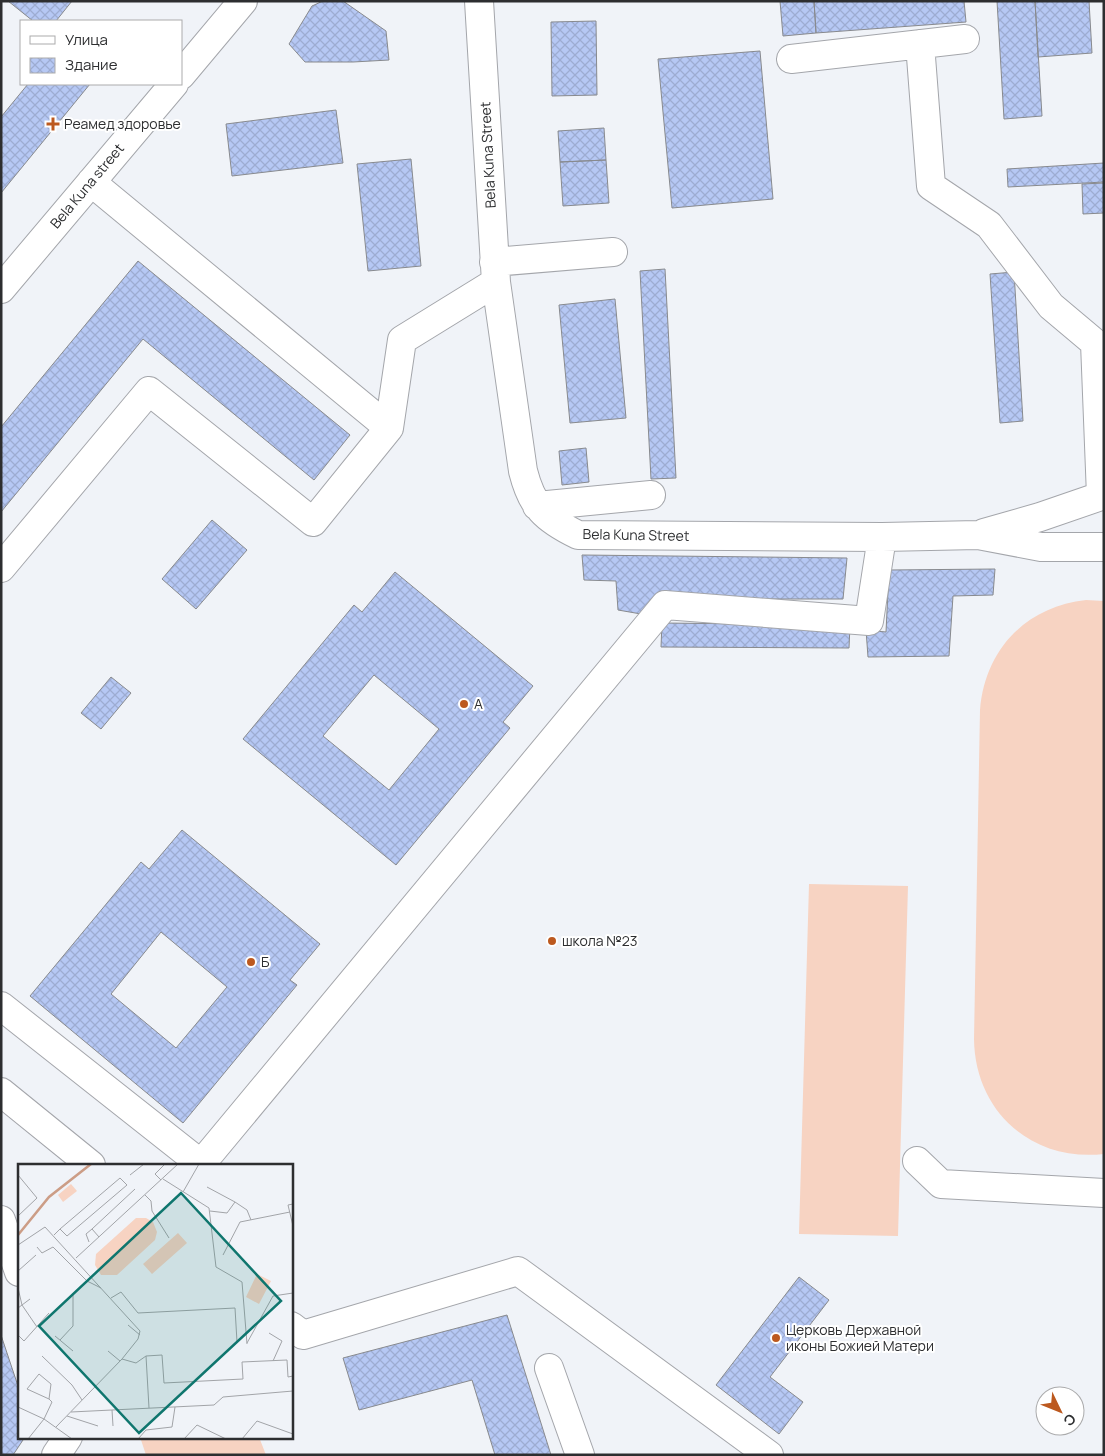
<svg xmlns="http://www.w3.org/2000/svg" width="1105" height="1456" viewBox="0 0 1105 1456" font-family="Manrope,sans-serif">
  <defs>
    <pattern id="building-cross-hatch" width="8" height="8" patternUnits="userSpaceOnUse" patternTransform="scale(1.25)"><rect width="8" height="8" fill="#b6c8f4"/><path d="M0 0l8 8M0 8l8-8" fill="none" stroke="#9dacd2"/></pattern>
  </defs>
  <rect width="100%" height="100%" fill="#f0f3f8"/>
  <!-- pitch -->
  <path fill="#f7d3c2" d="M1086,600L1104,601V1154C1032,1162 975,1112 974,1039L980,710C985,650 1025,607 1086,600Z
    M809,884L908,886L898,1236L799,1234Z
    M140,1437H259L266,1455H146Z"/>
  <!-- building -->
  <path fill="url(#building-cross-hatch)" stroke="#888a8e" fill-rule="evenodd" d="M8,1H72L56,21H33Z
    M323,1H343L386,31L389,60L353,62H305L289,44L312,6Z
    M780,1H814L816,33L783,36Z
    M814,1H964L966,22L816,33Z
    M997,1H1035L1042,116L1004,119Z
    M1035,1H1089L1092,53L1038,57Z
    M596,21L597,95L552,96L551,22Z
    M760,51L773,199L672,208L658,59Z
    M28,84H90L1,193V117Z
    M336,110L343,163L232,176L226,124Z
    M604,128L606,160L560,162L558,131Z
    M411,159L421,266L368,271L357,164Z
    M606,160L609,203L563,206L560,162Z
    M1104,163V182L1008,187L1007,169Z
    M1104,183V213L1083,214L1082,184Z
    M138,261L350,435L314,480L143,339L1,512V427Z
    M665,269L676,478L651,479L640,271Z
    M1014,272L1023,421L1000,423L990,274Z
    M615,299L626,418L570,423L559,305Z
    M586,448L589,482L562,485L559,451Z
    M212,520L247,550L196,609L162,579Z
    M582,555L847,558L843,599H651L641,614L618,610L616,581L584,580Z
    M995,569L993,595L953,596L949,656L868,657L866,630L886,632L889,570Z
    M395,572L533,686L503,722L510,728L396,865L243,739L354,605L362,612ZM374,675L439,729L389,790L323,736Z
    M662,623L850,625L849,648L661,647Z
    M111,677L131,693L101,729L81,713Z
    M182,830L320,944L290,980L297,985L183,1123L30,996L141,862L149,869ZM161,932L227,987L176,1048L111,994Z
    M799,1277L829,1300L770,1377L803,1402L779,1434L716,1385Z
    M507,1315L551,1455H495L472,1380L359,1410L343,1358Z
    M1,1335L19,1389V1437H25L13,1455H1Z"/>
  <g fill="none" stroke-linecap="round" stroke-linejoin="round">
    <defs>
      <path id="minor" d="M479,1L496,282L523,471C532,507 545,519 578,535L882,537L978,535L1041,547H1104
        M920,44L931,186L989,225L1051,306L1095,343L1101,496
        M791,59L965,39
        M181,75L243,1
        M91,182L389,428
        M494,262L613,252
        M1,289L174,84
        M537,506L651,495
        M984,533L1040,517L1104,495
        M1,568L149,391L313,522L389,428L402,340L496,282
        M1,1006L201,1164L665,605L869,621L882,537
        M1,1092L91,1165
        M917,1161L941,1184L1104,1193
        M1,1220L19,1272
        M291,1326L303,1335L518,1271L769,1455
        M549,1368L580,1455
        M56,1455L68,1437"/>
    </defs>
    <!-- minor casing -->
    <use href="#minor" stroke="#a4a6ab" stroke-width="30"/>
    <!-- minor -->
    <use href="#minor" stroke="#fff" stroke-width="28"/>
  </g>
  <!-- markers -->
  <g fill="#bc591f" stroke="#fff" stroke-width="2">
    <path d="M50.5 116.5h5v5h5v5h-5v5h-5v-5h-5v-5h5z"/>
    <circle cx="464" cy="704" r="5"/>
    <circle cx="552" cy="941" r="5"/>
    <circle cx="251" cy="962" r="5"/>
    <circle cx="776" cy="1338" r="5"/>
  </g>
  <g text-anchor="middle" stroke-width="4" stroke-linejoin="round" paint-order="stroke">
    <!-- poi labels -->
    <g font-size="14" fill="#2d2e30" stroke="#fff" text-anchor="start">
      <text x="64" y="129">Реамед здоровье</text>
      <text x="474" y="709">А</text>
      <text x="562" y="946">школа №23</text>
      <text x="261" y="967">Б</text>
      <text x="786" y="1335">Церковь Державной<tspan x="786" dy="16">иконы Божией Матери</tspan></text>
    </g>
    <!-- street labels -->
    <g font-size="14" fill="#2d2e30" stroke="#fff">
      <text transform="translate(488 155) rotate(-93)" y="5">Bela Kuna Street</text>
      <text transform="translate(87 186) rotate(-50)" y="5">Bela Kuna street</text>
      <text transform="translate(636 535) rotate(1)" y="5">Bela Kuna Street</text>
    </g>
  </g>
  <!-- overview -->
  <g transform="translate(18 1164)">
    <rect width="275" height="275" fill="#f0f3f8"/>
    <path d="M53,20L59,27L45,38L40,31Z" fill="#f7d3c2"/>
    <path d="M118,54H128L135,58L139,68L137,76L99,111H83L77,101L78,90ZM160,69L169,79L134,110L125,100ZM239,110L253,117L241,140L228,133Z" fill="#f7d3c2"/>
    <path fill="none" stroke="#cc9d86" stroke-width="2.5" d="M0,71L31,33L73,0"/>
    <path fill="none" stroke="#a2a4a8" stroke-width="1" d="M0,11L19,34L0,52M112,11L126,0M145,15L191,44L198,103L224,118L229,180M143,16L137,10L147,0M189,23L217,38L209,49L192,47M165,28L181,0M127,31L133,37L134,47L151,74M217,38L229,46L233,56M275,62L270,41L275,40M36,71L42,65L49,72L109,21L102,14L42,65M81,73L74,65L117,25M71,78L68,70L74,65M0,81L27,63L122,167L120,175L104,195L38,263M19,83L24,89L35,83L69,117L83,124M205,91L222,58L272,48M58,94L160,0M0,107L18,91M0,124L4,141L19,163M93,134L103,128L120,149L217,144L219,178M0,144L12,135M110,161L122,171M251,169L264,177L255,197M0,171L6,177L31,149M37,172L55,187M42,176L55,162V131L69,117M229,179L255,132L275,129M90,187L102,197M24,192L54,221L64,236M128,192L131,244M104,195L118,199L128,192L144,191L146,219L225,215L224,198L269,196L270,213L275,212M0,243L26,255L54,275M94,246L95,262M53,248L196,241L205,233L275,227M49,252L80,262M10,275L26,255L34,238L31,235L33,220L21,210L9,225L31,235M120,275L128,266L154,263L157,243M166,275L179,261L208,275M224,275L239,257L275,270"/>
    <path fill="#0f766e" fill-opacity="0.15" stroke="#0f766e" stroke-width="2.5" d="M163,29L263,137L121,269L21,162Z"/>
    <rect width="275" height="275" fill="none" stroke="#2d2e30" stroke-width="2.5"/>
  </g>
  <!-- border -->
  <rect width="1105" height="1456" fill="none" stroke="#2d2e30" stroke-width="5"/>
  <!-- legend -->
  <rect x="20" y="20" width="162" height="65" fill="#ffffff" stroke="#ababac"/>
  <rect x="30" y="36" width="25" height="8" fill="#ffffff" stroke="#ababac"/>
  <text x="65" y="45" font-size="15" fill="#2d2e30">Улица</text>
  <rect x="30" y="58" width="25" height="15" fill="url(#building-cross-hatch)" stroke="#ababac"/>
  <text x="65" y="70" font-size="15" fill="#2d2e30">Здание</text>
  <!-- north arrow -->
  <g transform="translate(1060 1411) rotate(133)"><circle r="24" fill="#ffffff" stroke="#ababac"/>
  <path d="M0-4L9 19L0 12L-9 19Z" fill="#bc591f"/>
  <text y="-8" font-size="14" font-weight="bold" text-anchor="middle" fill="#2d2e30">С</text>
  </g>
</svg>
